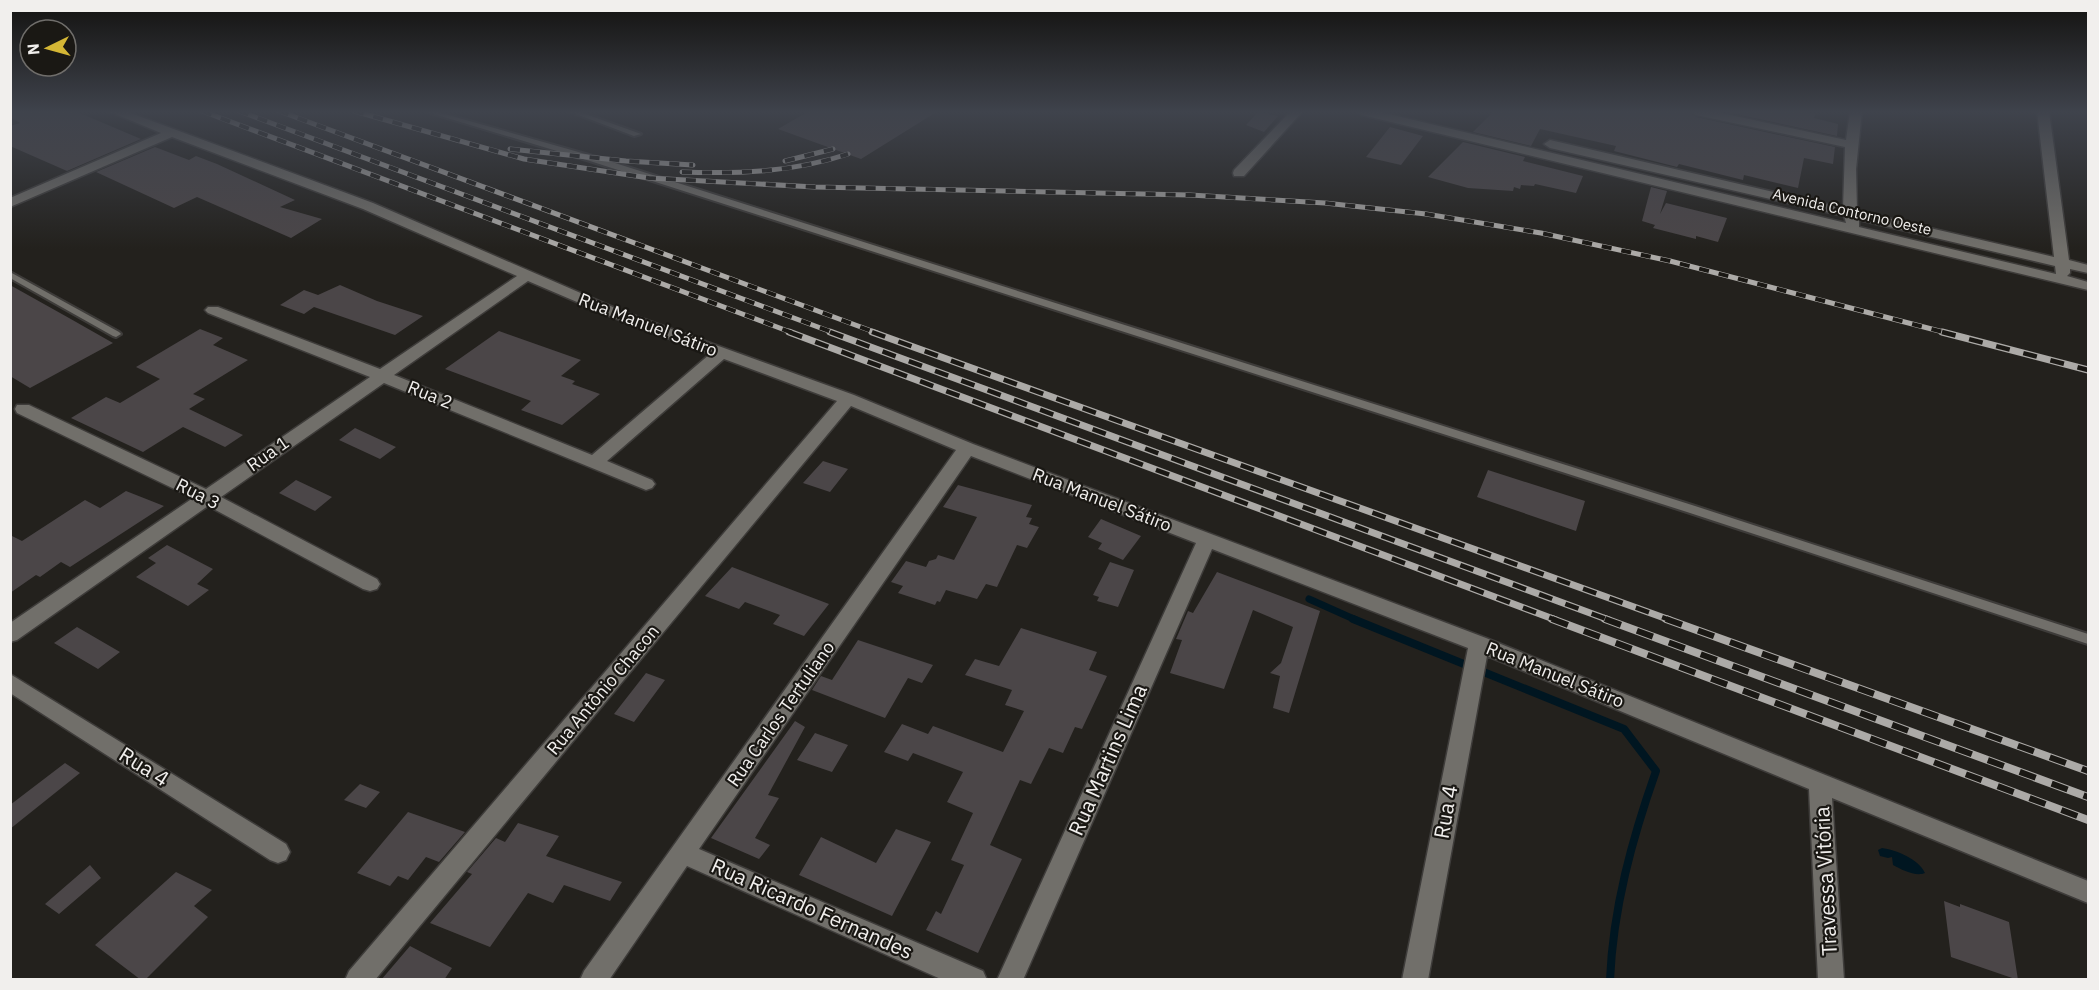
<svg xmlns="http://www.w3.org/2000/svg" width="2099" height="990" viewBox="0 0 2099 990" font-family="'IBM Plex Sans',sans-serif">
  <rect width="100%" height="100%" fill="#23211d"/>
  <!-- water -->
  <path fill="#001621" d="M1882,848C1896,850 1919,859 1925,873C1916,877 1902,870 1893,865L1892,857L1888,858L1880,856L1878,850Z"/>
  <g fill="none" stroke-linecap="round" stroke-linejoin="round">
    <!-- stream-far1 -->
    <path stroke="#001621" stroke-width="7" d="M1309,599L1356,620"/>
    <!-- stream -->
    <path stroke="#001621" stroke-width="8" d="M1353,619L1624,729L1656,771C1632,839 1613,908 1610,980"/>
  </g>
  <!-- building -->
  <path fill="#4b4648" d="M10,111H75L141,139L67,171L10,146V126L20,123L10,117Z
    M809,111H938L861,159L778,129Z
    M1494,111H1688L1696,117L1835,147L1833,164L1804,158L1798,188L1744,175L1743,180L1679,164L1677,167L1614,151L1616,146L1540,129L1531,146L1473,132Z
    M1722,111H1802L1815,114L1814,118L1838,124L1837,136Z
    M1258,112L1278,116L1264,132L1246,125Z
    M1390,127L1423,136L1401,165L1366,157Z
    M1463,142L1525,157L1523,161L1583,176L1576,193L1535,184L1534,186L1521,185L1520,189L1514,187L1513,191L1468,188L1428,177Z
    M155,147L189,160L196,156L217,164L295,200L280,207L322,219L291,238L197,197L174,208L96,172Z
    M1651,187L1667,191L1660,214L1666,203L1727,218L1718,242L1696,236V239L1653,228L1655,225L1642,221Z
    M10,285L69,318L113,343L30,388L10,376Z
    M340,285L377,301L423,316L395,335L314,307L304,314L280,305L304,290L318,295Z
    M200,329L223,338L213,345L248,360L193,394L205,399L189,409L243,435L225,447L183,427L143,452L71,418L106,397L120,403L160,379L136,367Z
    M499,331L581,360L561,376L575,381L572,384L600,394L562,425L521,410L531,401L445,369Z
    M355,428L396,447L380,459L339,440Z
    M823,461L848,469L830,492L803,483Z
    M1488,470L1585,501L1576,531L1477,497Z
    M296,480L332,497L315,511L279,493Z
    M958,485L1032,505L1026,517L1032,518L1029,524L1039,527L1027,548L1017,545L997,587L986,584L977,599L946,590L940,602L937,601L935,605L898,593L903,586L891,582L906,561L926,567L929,561L936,559L938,555L954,560L977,517L943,507Z
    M126,491L164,506L70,567L61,562L40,577L36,575L10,593V535L22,541L85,500L100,508Z
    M1101,519L1141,536L1123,560L1098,549L1102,543L1088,537Z
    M167,545L213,569L197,584L209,590L188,606L136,577L156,563L148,558Z
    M1110,562L1134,570L1118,607L1097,601L1099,597L1093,595Z
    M732,567L829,604L804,636L773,624L780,615L745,602L739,609L705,596Z
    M1217,572L1320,611L1289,713L1273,708L1280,676L1270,673L1281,663L1293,627L1253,610L1224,689L1170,673L1182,640L1176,639L1188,611L1193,613Z
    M77,627L120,652L98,669L54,643Z
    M1021,628L1097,652L1089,670L1107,676L1082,729L1075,727L1063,753L1049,748L1031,784L1020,780L990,845L1022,859L978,953L926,930L936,911L941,914L964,865L951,860L973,813L947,802L963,772L913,753L908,761L884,752L902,724L928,734L933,726L1003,752L1024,711L1005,705L1012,690L965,675L975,659L999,666Z
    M858,640L933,665L922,683L908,678L885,718L812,690L821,676L832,680Z
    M646,673L665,680L634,722L614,714Z
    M795,721L805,727L768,795L779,798L755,838L770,845L759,859L711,838Z
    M815,733L848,745L832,772L797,760Z
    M65,763L80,773L10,829V805Z
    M360,784L380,792L366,808L344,800Z
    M408,812L465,832L439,862L426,857L408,880L398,876L390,886L357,873Z
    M518,823L559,836L546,856L622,882L610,901L564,885L553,903L528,893L490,947L430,923L472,874L467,872L496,838L505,842Z
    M896,829L931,842L892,916L799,875L821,837L876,863Z
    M90,865L101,878L59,914L45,904Z
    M176,872L212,890L194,906L208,917L145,980H141L95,945Z
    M1944,901L1960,907V904L2009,922L2018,980L1951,957Z
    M410,946L452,968L444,980H381Z"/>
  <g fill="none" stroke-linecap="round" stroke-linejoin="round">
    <defs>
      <path id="lane" d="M424,111H434L596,157L1695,506L2088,634V644L1687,512L590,161Z
        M568,111H577L641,134L634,136Z
        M10,272L119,332L121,334L116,337L113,336L10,278Z"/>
      <path id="street" d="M108,111H125L373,203L622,311L854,395L973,444L1486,638L2088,881V903L1832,798L1844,980H1818L1809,789L1487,656L1428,980H1402L1468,648L1212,549L1023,980H997L1196,543L971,456L699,849L983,971L987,980H943L687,866L609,980H580L584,971L956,450L851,406L375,980H345L349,971L837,401L724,359L607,461L652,480L655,484L652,488L646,490L384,383L221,497L377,579L380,584L377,589L370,591L363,589L208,506L17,640L10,642V623L193,498L17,413L15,409L17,405H29L206,489L370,377L208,313L205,310L208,307H218L380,369L517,276L363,209L172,137L10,207V198L161,133ZM528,281L612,317L710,354L592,455L394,375Z
        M1291,111H1303L1244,176H1234L1233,173L1234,170Z
        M1356,111H1376L1846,223L1844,216L1550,148L1544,144L1550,140L1843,208L1845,147L1696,115L1690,111H1712L1846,140L1850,111H1862L1856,169L1857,211L2054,257L2037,111H2049L2069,260L2088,265V273L2070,269V273L2067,276L2088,282V290L1362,115ZM1859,220L2055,266L2056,274L1859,227Z
        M10,674L286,844L290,852L286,860L278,863L270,860L10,693Z"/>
    </defs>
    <!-- lane casing -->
    <use href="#lane" stroke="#3e3c3a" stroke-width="4"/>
    <!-- street casing -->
    <use href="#street" stroke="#3e3c3a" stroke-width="3"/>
    <!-- lane -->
    <use href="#lane" fill="#716f6a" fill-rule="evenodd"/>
    <!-- street -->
    <use href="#street" fill="#716f6a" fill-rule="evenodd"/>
    <defs>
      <path id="rail-far2" d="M202,111L793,333
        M239,111L834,333
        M279,111L877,333
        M354,111L524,159L649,178L815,187L1190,195L1325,203L1426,214L1541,233L1670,261L1947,333
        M510,149L626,161L693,165
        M785,161L833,149
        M682,172C739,174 794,172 848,154"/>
      <path id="rail-far1" d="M789,332L1556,620
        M830,332L1609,620
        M872,332L1670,620
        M1942,332L2088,370"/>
      <path id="rail" d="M1552,619L2088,820
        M1605,619L2088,797
        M1666,619L2088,771"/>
    </defs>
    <!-- rail-far2 casing -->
    <use href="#rail-far2" stroke="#acaaa7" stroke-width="5"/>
    <!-- rail-far1 casing -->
    <use href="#rail-far1" stroke="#acaaa7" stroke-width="7"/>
    <!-- rail casing -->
    <use href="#rail" stroke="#acaaa7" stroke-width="8"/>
    <!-- rail-far2 -->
    <use href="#rail-far2" stroke="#1a1814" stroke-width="4" stroke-dasharray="10" stroke-linecap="butt"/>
    <!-- rail-far1 -->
    <use href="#rail-far1" stroke="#1a1814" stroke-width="4.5" stroke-dasharray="14" stroke-linecap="butt"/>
    <!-- rail -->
    <use href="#rail" stroke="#1a1814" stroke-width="6" stroke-dasharray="17" stroke-linecap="butt"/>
  </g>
  <!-- sky -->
  <linearGradient id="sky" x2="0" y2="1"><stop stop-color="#131210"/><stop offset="0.45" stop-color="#3f434c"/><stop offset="1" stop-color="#3f434c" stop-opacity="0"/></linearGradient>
  <rect width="2099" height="249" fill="url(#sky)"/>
  <g text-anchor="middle" stroke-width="4.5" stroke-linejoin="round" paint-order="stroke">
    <!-- far-street labels -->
    <g font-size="15" fill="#f1efed" stroke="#1a1814">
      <text transform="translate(1852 212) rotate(13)" y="5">Avenida Contorno Oeste</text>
    </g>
    <!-- street labels -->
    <g font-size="18" fill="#f1efed" stroke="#1a1814">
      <text transform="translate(648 325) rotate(21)" y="6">Rua Manuel Sátiro</text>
      <text transform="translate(430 395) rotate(22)" y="6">Rua 2</text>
      <text transform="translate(268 454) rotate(-35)" y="6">Rua 1</text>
      <text transform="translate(198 494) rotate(27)" y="6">Rua 3</text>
      <text transform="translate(1102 500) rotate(21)" y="6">Rua Manuel Sátiro</text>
      <text transform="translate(1555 675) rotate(22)" y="6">Rua Manuel Sátiro</text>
      <text transform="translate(603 690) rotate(-50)" y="6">Rua Antônio Chacon</text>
      <text transform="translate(781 714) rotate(-55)" y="6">Rua Carlos Tertuliano</text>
    </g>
    <!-- near-street labels -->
    <g font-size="21" fill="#f1efed" stroke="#1a1814">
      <text transform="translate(1108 760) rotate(-66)" y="7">Rua Martins Lima</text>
      <text transform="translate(144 767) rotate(32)" y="7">Rua 4</text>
      <text transform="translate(1446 812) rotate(-80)" y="7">Rua 4</text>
      <text transform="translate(1826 881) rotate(-93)" y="7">Travessa Vitória</text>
      <text transform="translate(812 909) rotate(24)" y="7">Rua Ricardo Fernandes</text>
    </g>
  </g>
  <!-- border -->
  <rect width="2099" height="990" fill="none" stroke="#f1efed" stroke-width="24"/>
  <!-- north arrow -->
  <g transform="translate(48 48) rotate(265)"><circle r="28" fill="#1a1814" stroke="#706e6b" stroke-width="1.5"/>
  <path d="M0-4.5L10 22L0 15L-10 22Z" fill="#d4b635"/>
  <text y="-9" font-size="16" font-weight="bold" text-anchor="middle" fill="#f1efed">N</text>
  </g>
</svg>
